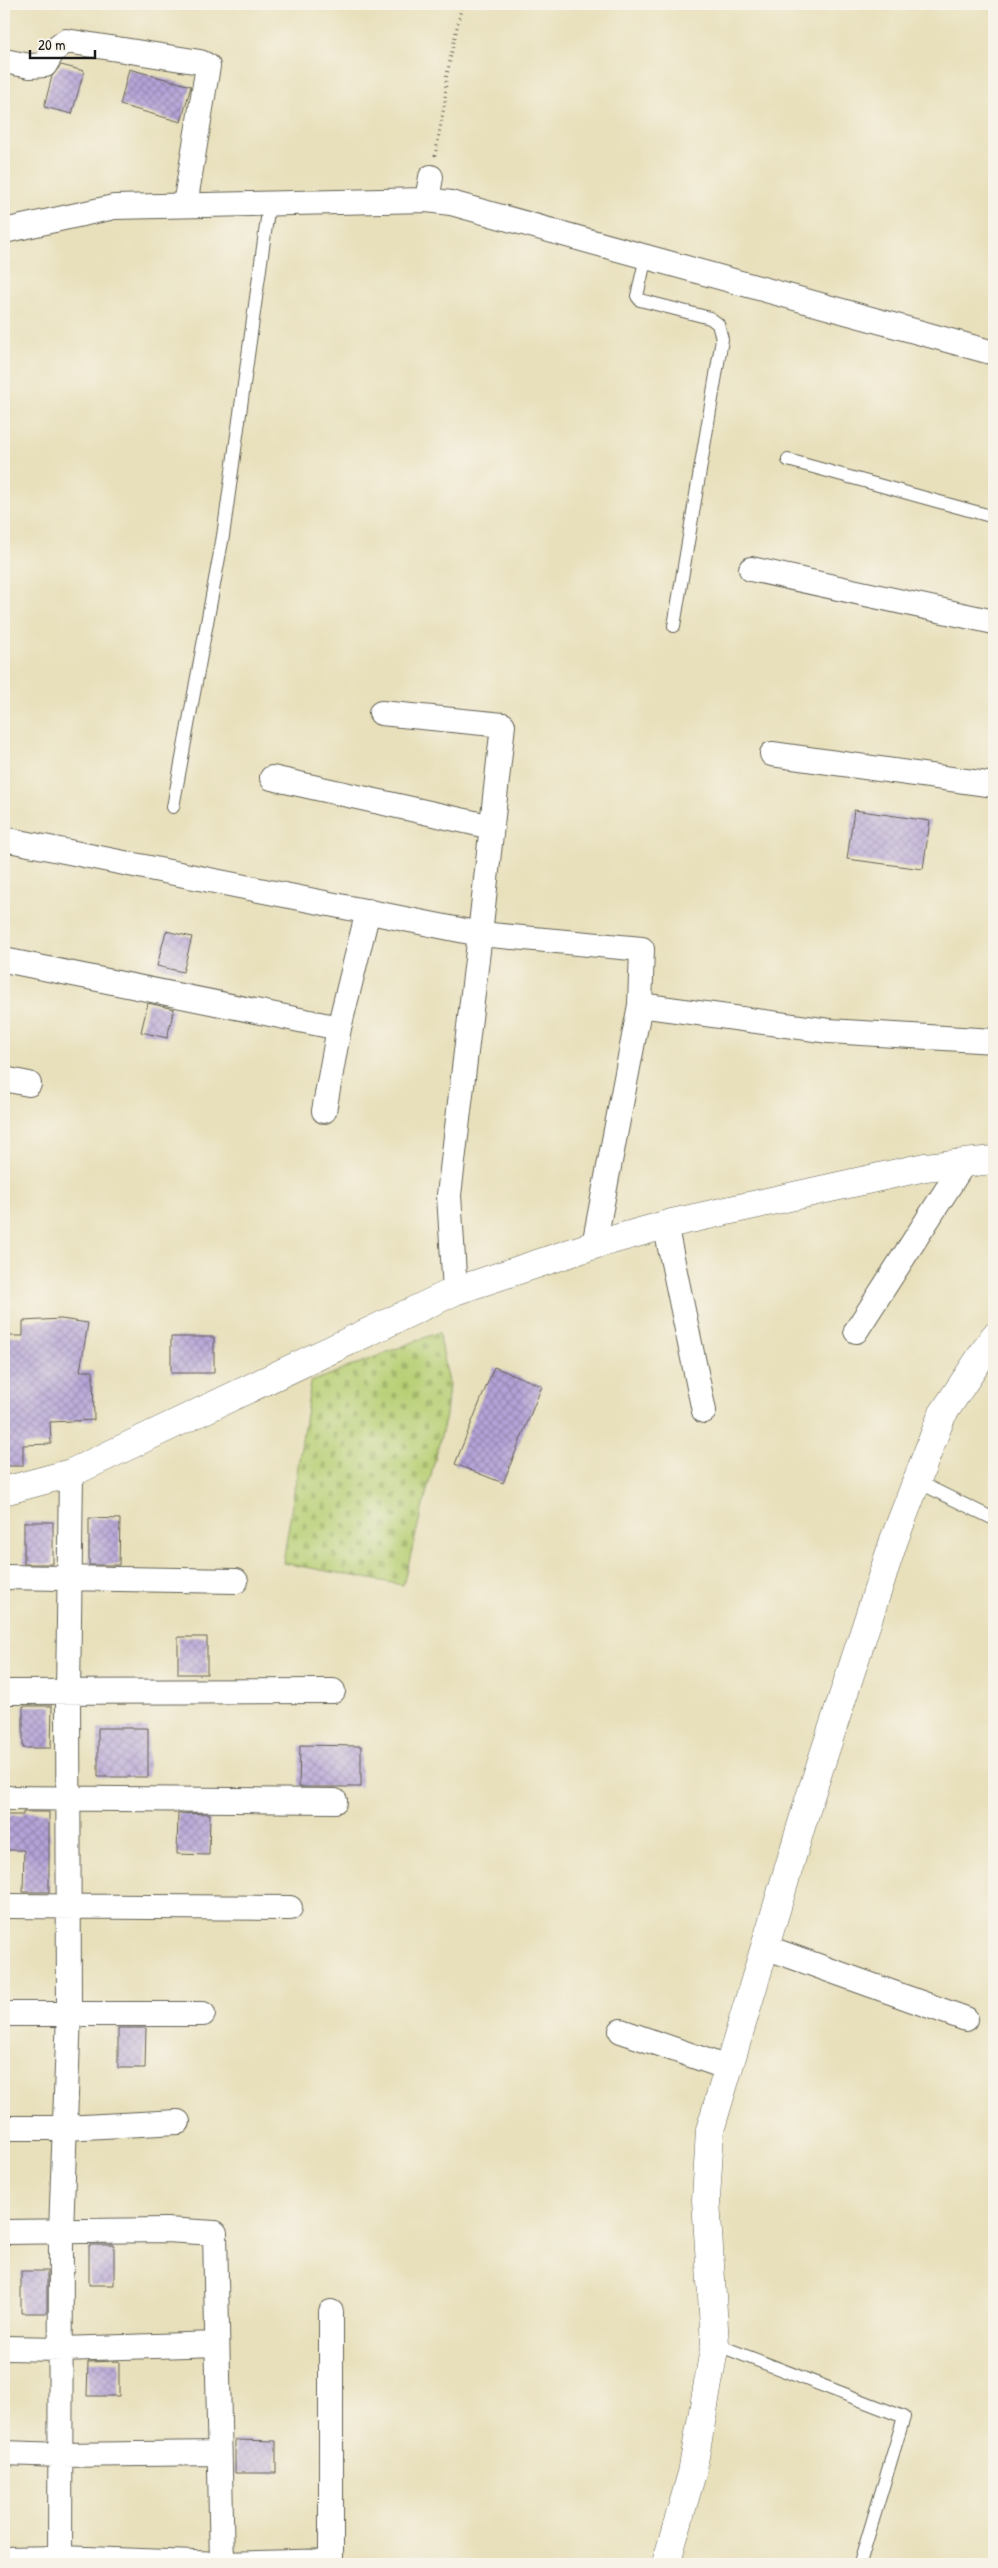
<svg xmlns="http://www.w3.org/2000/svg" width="998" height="2568" viewBox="0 0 998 2568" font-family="'Patrick Hand',sans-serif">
  <defs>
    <pattern id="cemetery-stones" width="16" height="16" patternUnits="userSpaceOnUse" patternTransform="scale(1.25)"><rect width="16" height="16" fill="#b7cf74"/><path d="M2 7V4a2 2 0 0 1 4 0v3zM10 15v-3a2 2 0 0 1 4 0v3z" fill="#9db164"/></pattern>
    <pattern id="building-cross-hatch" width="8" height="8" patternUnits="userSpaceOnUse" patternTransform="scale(1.25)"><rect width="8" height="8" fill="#b4a3d8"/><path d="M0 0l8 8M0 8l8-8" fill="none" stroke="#9284ae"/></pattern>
  </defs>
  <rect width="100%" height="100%" fill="#f7f3e8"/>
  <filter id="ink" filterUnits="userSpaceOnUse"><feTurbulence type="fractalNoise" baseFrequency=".02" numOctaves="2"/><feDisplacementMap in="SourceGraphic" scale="10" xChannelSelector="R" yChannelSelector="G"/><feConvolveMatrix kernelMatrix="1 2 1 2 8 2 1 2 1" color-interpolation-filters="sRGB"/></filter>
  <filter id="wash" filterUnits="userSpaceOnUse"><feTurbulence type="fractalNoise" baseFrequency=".0096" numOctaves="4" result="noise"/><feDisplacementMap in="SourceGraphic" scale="20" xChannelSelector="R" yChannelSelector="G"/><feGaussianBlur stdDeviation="1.12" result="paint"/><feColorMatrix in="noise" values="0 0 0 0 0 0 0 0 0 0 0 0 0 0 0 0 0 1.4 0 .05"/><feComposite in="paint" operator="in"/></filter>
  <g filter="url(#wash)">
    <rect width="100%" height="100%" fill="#e8e0bb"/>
    <!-- cemetery -->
    <path fill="url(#cemetery-stones)" stroke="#6a7648" d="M439,1332L449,1383L446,1416L403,1585L283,1563L311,1382Z"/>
    <g id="blocks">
      <!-- building -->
      <path fill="url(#building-cross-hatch)" d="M61,65L84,71L72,114L44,107L52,76Z
        M129,69L191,86L181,122L120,105Z
        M854,810L930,821L923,869L847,859Z
        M166,931L192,937L183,972L157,966Z
        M148,1003L174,1009L167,1038L141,1032Z
        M61,1319L88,1323L80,1371H93L94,1420L50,1422L51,1444L23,1445V1466H4V1336H23V1321Z
        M171,1337H214V1373H171Z
        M494,1367L542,1386L503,1483L455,1464Z
        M89,1518L120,1519L119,1565H89Z
        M24,1522H53V1564H24Z
        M178,1637H207V1674H178Z
        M23,1706H52L51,1748H23Z
        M98,1728H148V1777H98Z
        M300,1745L361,1746V1787H299Z
        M23,1812H49V1892H23L24,1850H4V1815H23Z
        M178,1813L210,1814L209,1855L177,1854Z
        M118,2028H146L145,2068H118Z
        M89,2245H114V2285H89Z
        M21,2271H47V2313H21Z
        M119,2361V2396H87L88,2362Z
        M235,2440L276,2441V2473H235Z"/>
    </g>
  </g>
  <g filter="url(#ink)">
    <use href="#blocks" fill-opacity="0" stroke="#636154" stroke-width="1"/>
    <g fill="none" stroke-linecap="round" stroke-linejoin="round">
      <defs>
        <path id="service" d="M646,257L637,296L640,300L710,318L718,324L722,339L674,626
          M788,460L994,517
          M173,807L223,536L269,204
          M916,1481L994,1519
          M715,2344L904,2417L860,2563"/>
        <path id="minor" d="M4,61L30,66L45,65L53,51L66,41L200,62L208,66L185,205
          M431,177L427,200L451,203L994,353
          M4,231L114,207L427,200
          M751,569L994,622
          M772,754L994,785
          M272,778L492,827
          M4,839L480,934L503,725L381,713
          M4,960L339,1028
          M4,1079L29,1084
          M324,1111L339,1028L368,911
          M665,1224L704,1411
          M594,1245L640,1005
          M455,1291L449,1195L480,934L642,949L640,1005L829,1031L994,1041
          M856,1331L964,1163
          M4,1577L236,1581
          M4,1692L333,1691
          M4,1798L335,1801
          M4,1906L290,1908
          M765,1947L966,2019
          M4,2014H203
          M621,2031L728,2068
          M4,2128H65L178,2122
          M4,2232L166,2230L215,2233L222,2564
          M4,2348L62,2349L217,2344
          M4,2453L61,2455L219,2453
          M4,2559L60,2558L222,2564L331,2561
          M60,2564L61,2232L69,2012L68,1693L71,1473
          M331,2564V2312"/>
        <path id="tertiary" d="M4,1491L71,1473L455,1291L594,1245L672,1223L925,1167L994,1160
          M666,2564L692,2473L715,2344L706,2200L710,2130L809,1800L894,1540L942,1415L994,1337"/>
      </defs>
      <!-- service casing -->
      <use href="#service" stroke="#636154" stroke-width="14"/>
      <!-- minor casing -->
      <use href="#minor" stroke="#636154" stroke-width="26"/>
      <!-- tertiary casing -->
      <use href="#tertiary" stroke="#636154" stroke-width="29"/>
      <!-- path -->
      <path stroke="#636154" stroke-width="3" stroke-dasharray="1 4" stroke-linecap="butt" d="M435,156L445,101L446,79L462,4"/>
      <!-- service -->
      <use href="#service" stroke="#fff" stroke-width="12"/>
      <!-- minor -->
      <use href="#minor" stroke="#fff" stroke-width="24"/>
      <!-- tertiary -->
      <use href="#tertiary" stroke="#fff" stroke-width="28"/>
    </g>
  </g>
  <!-- margin -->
  <rect width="998" height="2568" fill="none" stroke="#f7f3e8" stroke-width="20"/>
  <!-- scale -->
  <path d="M30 50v8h65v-8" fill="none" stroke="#1c1c1c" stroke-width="2.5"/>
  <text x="38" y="50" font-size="15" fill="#1c1c1c" stroke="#f7f3e8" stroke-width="4" paint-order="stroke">20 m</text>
</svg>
